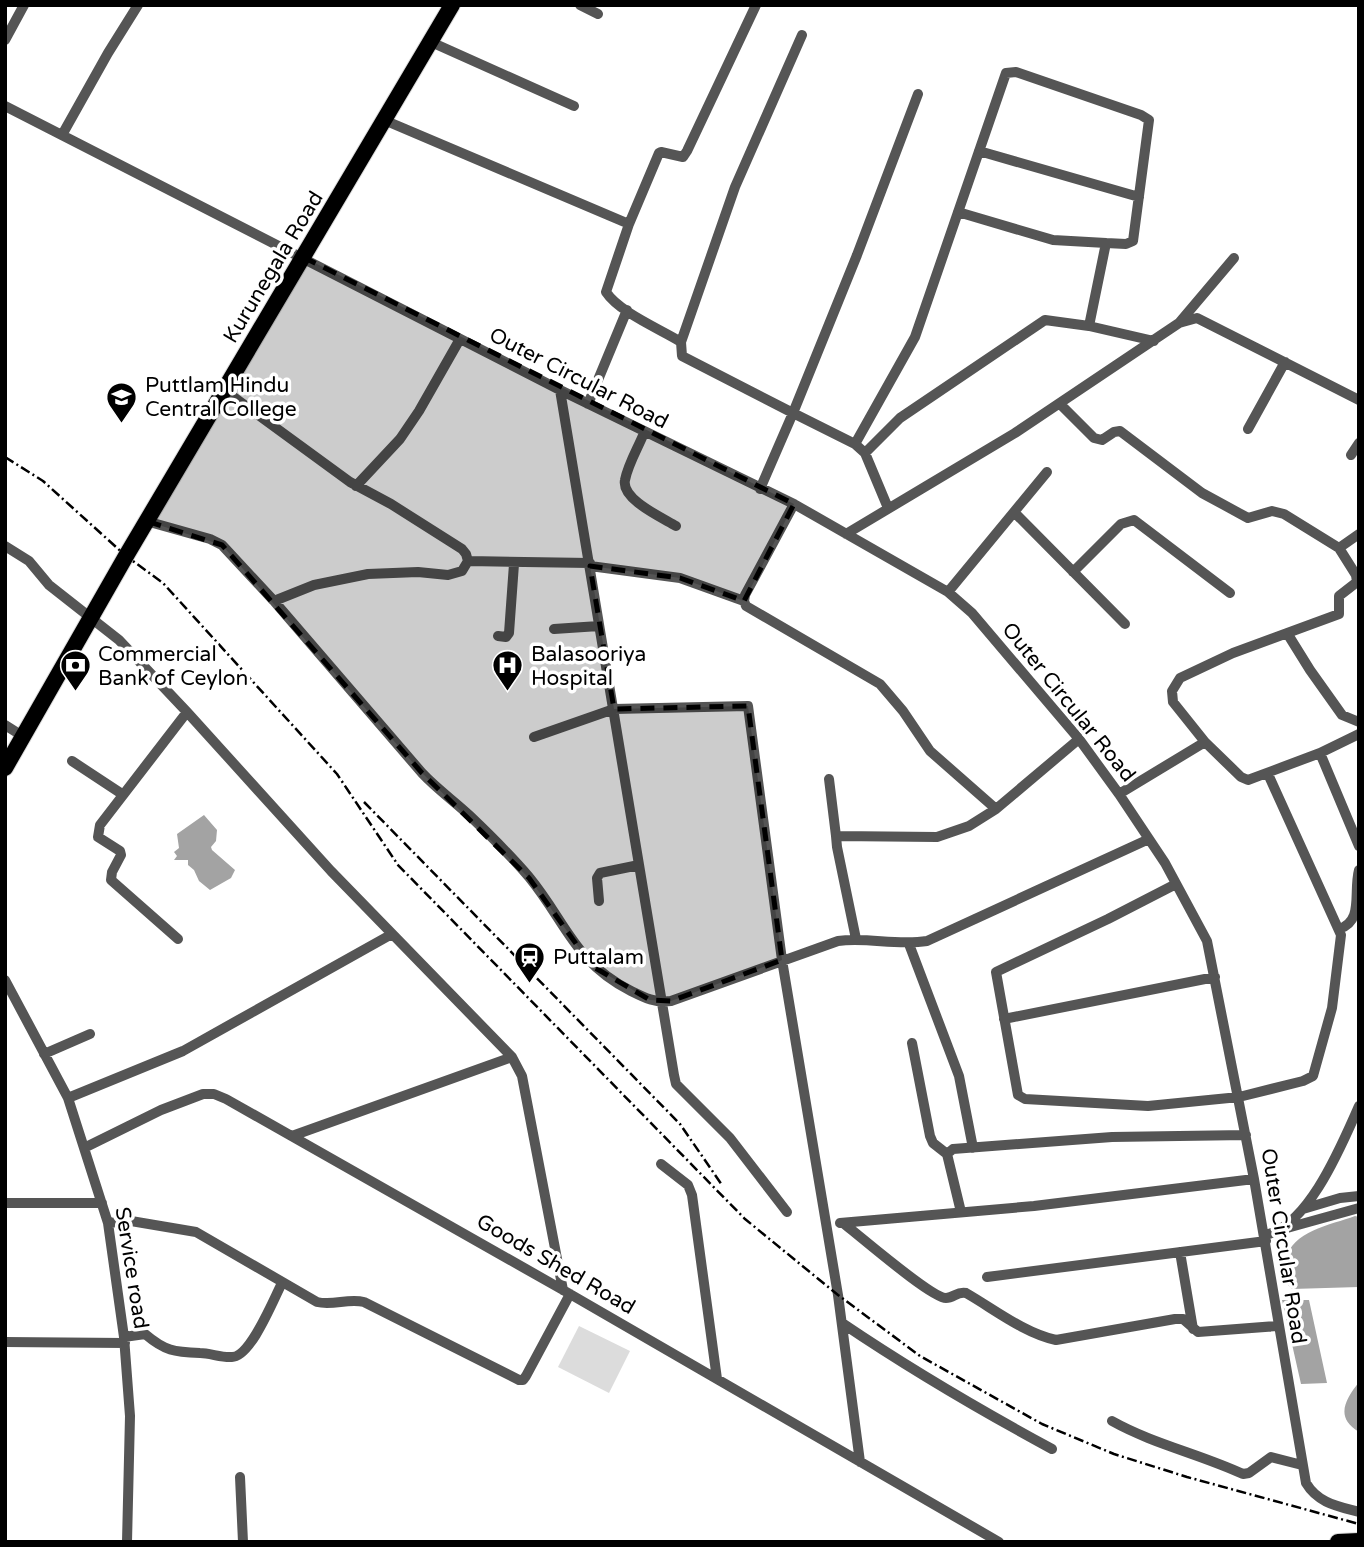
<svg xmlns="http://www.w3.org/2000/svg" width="1364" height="1547" viewBox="0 0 1364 1547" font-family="'Varela Round',sans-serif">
  <rect width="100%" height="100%" fill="#fff"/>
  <!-- green -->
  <path fill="#dcdcdc" d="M579,1326L630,1351L609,1393L558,1367Z"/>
  <!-- water -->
  <path fill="#a3a3a3" d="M204,815L217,830L216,841L211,847L212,850L235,870L231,878L210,890L199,881L194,870L188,865V860H174L177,856L174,852L179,848L177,834Z
    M1355,1216L1359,1217V1287L1292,1289L1286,1283C1286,1276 1284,1267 1286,1260C1291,1231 1331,1225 1355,1216Z
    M1282,1300H1309L1327,1383L1301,1384Z
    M1359,1382V1432C1334,1417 1346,1399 1359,1382Z"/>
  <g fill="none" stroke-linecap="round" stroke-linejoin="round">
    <defs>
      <path id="highway" d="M5,768L126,556L452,5
        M1338,1542L1359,1541"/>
    </defs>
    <!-- highway casing -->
    <use href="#highway" stroke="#dbdbdb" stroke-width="18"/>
    <!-- minor -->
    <path stroke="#555" stroke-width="10" d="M580,5L598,14
      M5,40L24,5
      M431,42L574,106
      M5,106L560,390L794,504L948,592L972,613L1079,739L1119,794L1165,863L1207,941L1254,1179L1306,1483C1318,1503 1337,1506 1359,1512
      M384,120L629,224L659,153L661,152L683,157L687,151L756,5
      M62,135L108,53L138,5
      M979,151L1139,197
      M958,212L1053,240L1106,243
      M629,224L606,292C619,312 660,329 681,342L735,187L802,35
      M1179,323L1234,258
      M681,342L682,356L793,413L760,489
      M224,390L350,482L391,504L462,549L466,554L468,561L590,563
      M560,390L674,1075L676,1084L730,1138L787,1212
      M588,404L627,310
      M1060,404L1094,438L1102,440L1114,432L1120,431L1202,493L1248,518L1272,511L1284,514L1339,548L1359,534
      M1248,429L1285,362
      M644,433C638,448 628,464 625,480C621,499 661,517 676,526
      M855,444L915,337L1006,73L1016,72L1141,115L1149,120L1133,241L1126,244L1106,243L1089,326L1154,341
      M865,453L900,418L1045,320L1089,326
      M1351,455L1359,443
      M356,486L400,439L419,411L460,339
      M794,504L745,595L744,601L746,606L880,684L903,711L930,751L996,809
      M888,508L865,453L855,444L793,413L857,255L918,94
      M1014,512L1125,624
      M146,521L210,539L222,545L274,601L422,773C437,789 454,801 470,816C490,835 511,856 529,877C566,922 574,962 631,991C645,998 655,1003 671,1001L838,941C868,937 897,946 927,941L1149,839
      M846,534L1015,433L1179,323L1197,318L1359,400
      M5,546L29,561L49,585L119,640L187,712L331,871L512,1057L522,1076L563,1290
      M590,566L680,578L744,601
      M1073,572L1121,524L1134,520L1230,593
      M948,592L1047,472
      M274,601L314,585L368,574L418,572L448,575L462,571L468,561
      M554,629L599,626
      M1287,633L1310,670L1342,715L1359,722
      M498,636L506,637L509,633L514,564
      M5,725L24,737
      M1359,734L1320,753L1359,846
      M534,737L614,709L748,706L782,960L838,1295L860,1462
      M1205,742L1241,777L1248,780L1320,753
      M72,761L122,794
      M829,779L836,836
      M1119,794L1205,742L1173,702L1172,691L1180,678L1233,653L1339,614V596L1357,582L1356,575L1339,548
      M1176,884L1108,919L996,972L1018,1095L1025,1099L1148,1106L1239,1097L1303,1081L1313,1076L1332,1008L1341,935L1268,774
      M599,901L597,878L600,873L639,865
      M1339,929C1364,921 1353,893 1359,870
      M178,939L111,880L112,872L121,855L120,851L98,837L100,825L187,712
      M856,939L837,847L836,836L937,837L969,826L996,809L1079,739
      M909,944L959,1076L973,1148
      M5,980L68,1098L108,1223L124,1337L130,1416L127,1542
      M1004,1019L1215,977
      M912,1043L930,1136L933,1143L947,1154
      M44,1054L90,1034
      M68,1098L183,1051L392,934
      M292,1136L512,1057
      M84,1148L161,1110L203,1094H214L226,1099L563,1290L999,1542
      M661,1164L688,1185L692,1195L717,1379
      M5,1203H102
      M1303,1209L1340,1198L1359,1196
      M961,1212L947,1154L953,1149L1112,1137L1246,1135
      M108,1223L131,1221L196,1232L317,1302C333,1306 348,1298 364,1302L519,1380H523L526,1376L570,1294
      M840,1223L1034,1206L1254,1179
      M843,1223C859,1235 931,1298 946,1298C954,1298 957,1291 966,1293C994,1309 1024,1333 1056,1340L1175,1319H1183L1198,1332L1277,1326
      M1287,1228L1359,1208
      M1265,1235C1309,1226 1342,1144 1359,1106
      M1180,1252L1193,1329
      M987,1277L1266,1241
      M842,1323C910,1369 980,1410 1052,1449
      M124,1337L145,1334C165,1351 174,1352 200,1353C210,1353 222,1358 232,1357C251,1357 274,1298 282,1283
      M5,1342L125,1343
      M1112,1421C1153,1444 1200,1454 1243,1474L1249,1473L1271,1457L1302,1465
      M240,1477L243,1542"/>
    <!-- highway -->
    <use href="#highway" stroke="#000" stroke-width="16"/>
    <!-- rail -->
    <path stroke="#000" stroke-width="2.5" stroke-dasharray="10 3.5 2 3.5" stroke-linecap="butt" d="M5,457L43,481L126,556L163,583L337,774L398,865L745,1219L838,1295L920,1356L1042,1424L1114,1454L1187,1477L1359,1524
      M364,802L680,1124L722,1185"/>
  </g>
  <!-- marked area -->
  <path fill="#000" fill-opacity="0.2" stroke="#000" stroke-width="5" stroke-dasharray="14 9" stroke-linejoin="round" d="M303,257L794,504L744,601L680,578L590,566L614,709L748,706L782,960L671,1001L650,1000L592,966L529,878L422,773L222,545L146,521Z"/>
  <!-- icons -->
  <defs>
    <symbol id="school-pin" viewBox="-11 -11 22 30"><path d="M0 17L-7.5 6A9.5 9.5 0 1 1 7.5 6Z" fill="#000" stroke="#fff"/><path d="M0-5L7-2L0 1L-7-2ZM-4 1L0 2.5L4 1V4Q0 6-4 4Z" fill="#fff"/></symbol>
    <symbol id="bank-pin" viewBox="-11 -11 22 30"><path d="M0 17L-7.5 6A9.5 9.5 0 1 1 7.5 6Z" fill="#000" stroke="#fff"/><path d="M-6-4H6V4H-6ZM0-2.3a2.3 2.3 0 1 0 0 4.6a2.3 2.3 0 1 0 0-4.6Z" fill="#fff"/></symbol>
    <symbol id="hospital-pin" viewBox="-11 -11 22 30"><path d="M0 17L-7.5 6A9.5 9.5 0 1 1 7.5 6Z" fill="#000" stroke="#fff"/><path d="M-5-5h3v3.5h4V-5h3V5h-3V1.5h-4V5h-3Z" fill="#fff"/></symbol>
    <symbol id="station-pin" viewBox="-11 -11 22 30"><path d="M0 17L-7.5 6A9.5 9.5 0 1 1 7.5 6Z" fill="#000" stroke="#fff"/><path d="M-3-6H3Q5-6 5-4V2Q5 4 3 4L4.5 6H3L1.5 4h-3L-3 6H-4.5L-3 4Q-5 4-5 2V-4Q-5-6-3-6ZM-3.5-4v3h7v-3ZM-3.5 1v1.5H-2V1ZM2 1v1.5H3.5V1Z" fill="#fff"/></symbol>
  </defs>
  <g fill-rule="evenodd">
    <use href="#school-pin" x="104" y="380" width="35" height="47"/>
    <use href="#bank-pin" x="58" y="648" width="35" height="47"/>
    <use href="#hospital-pin" x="490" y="648" width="35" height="47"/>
    <use href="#station-pin" x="512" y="940" width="35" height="47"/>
  </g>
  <g text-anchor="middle" stroke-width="7" stroke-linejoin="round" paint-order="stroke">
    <!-- street labels -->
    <g font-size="21" fill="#000" stroke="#fff">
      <text transform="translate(273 267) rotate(-59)" y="7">Kurunegala Road</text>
      <text transform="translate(579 378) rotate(27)" y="7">Outer Circular Road</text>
      <text transform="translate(1069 702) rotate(51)" y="7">Outer Circular Road</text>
      <text transform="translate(1284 1246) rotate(81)" y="7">Outer Circular Road</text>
      <text transform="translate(556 1264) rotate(30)" y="7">Goods Shed Road</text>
      <text transform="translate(132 1268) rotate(81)" y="7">Service road</text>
    </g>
    <!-- poi labels -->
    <g font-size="21" fill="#000" stroke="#fff" text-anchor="start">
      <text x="145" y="392">Puttlam Hindu<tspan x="145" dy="24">Central College</tspan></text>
      <text x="98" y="661">Commercial<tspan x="98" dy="24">Bank of Ceylon</tspan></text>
      <text x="531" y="661">Balasooriya<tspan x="531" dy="24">Hospital</tspan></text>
      <text x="553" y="964">Puttalam</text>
    </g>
  </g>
  <!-- border -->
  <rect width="1364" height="1547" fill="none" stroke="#000000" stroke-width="14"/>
</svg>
